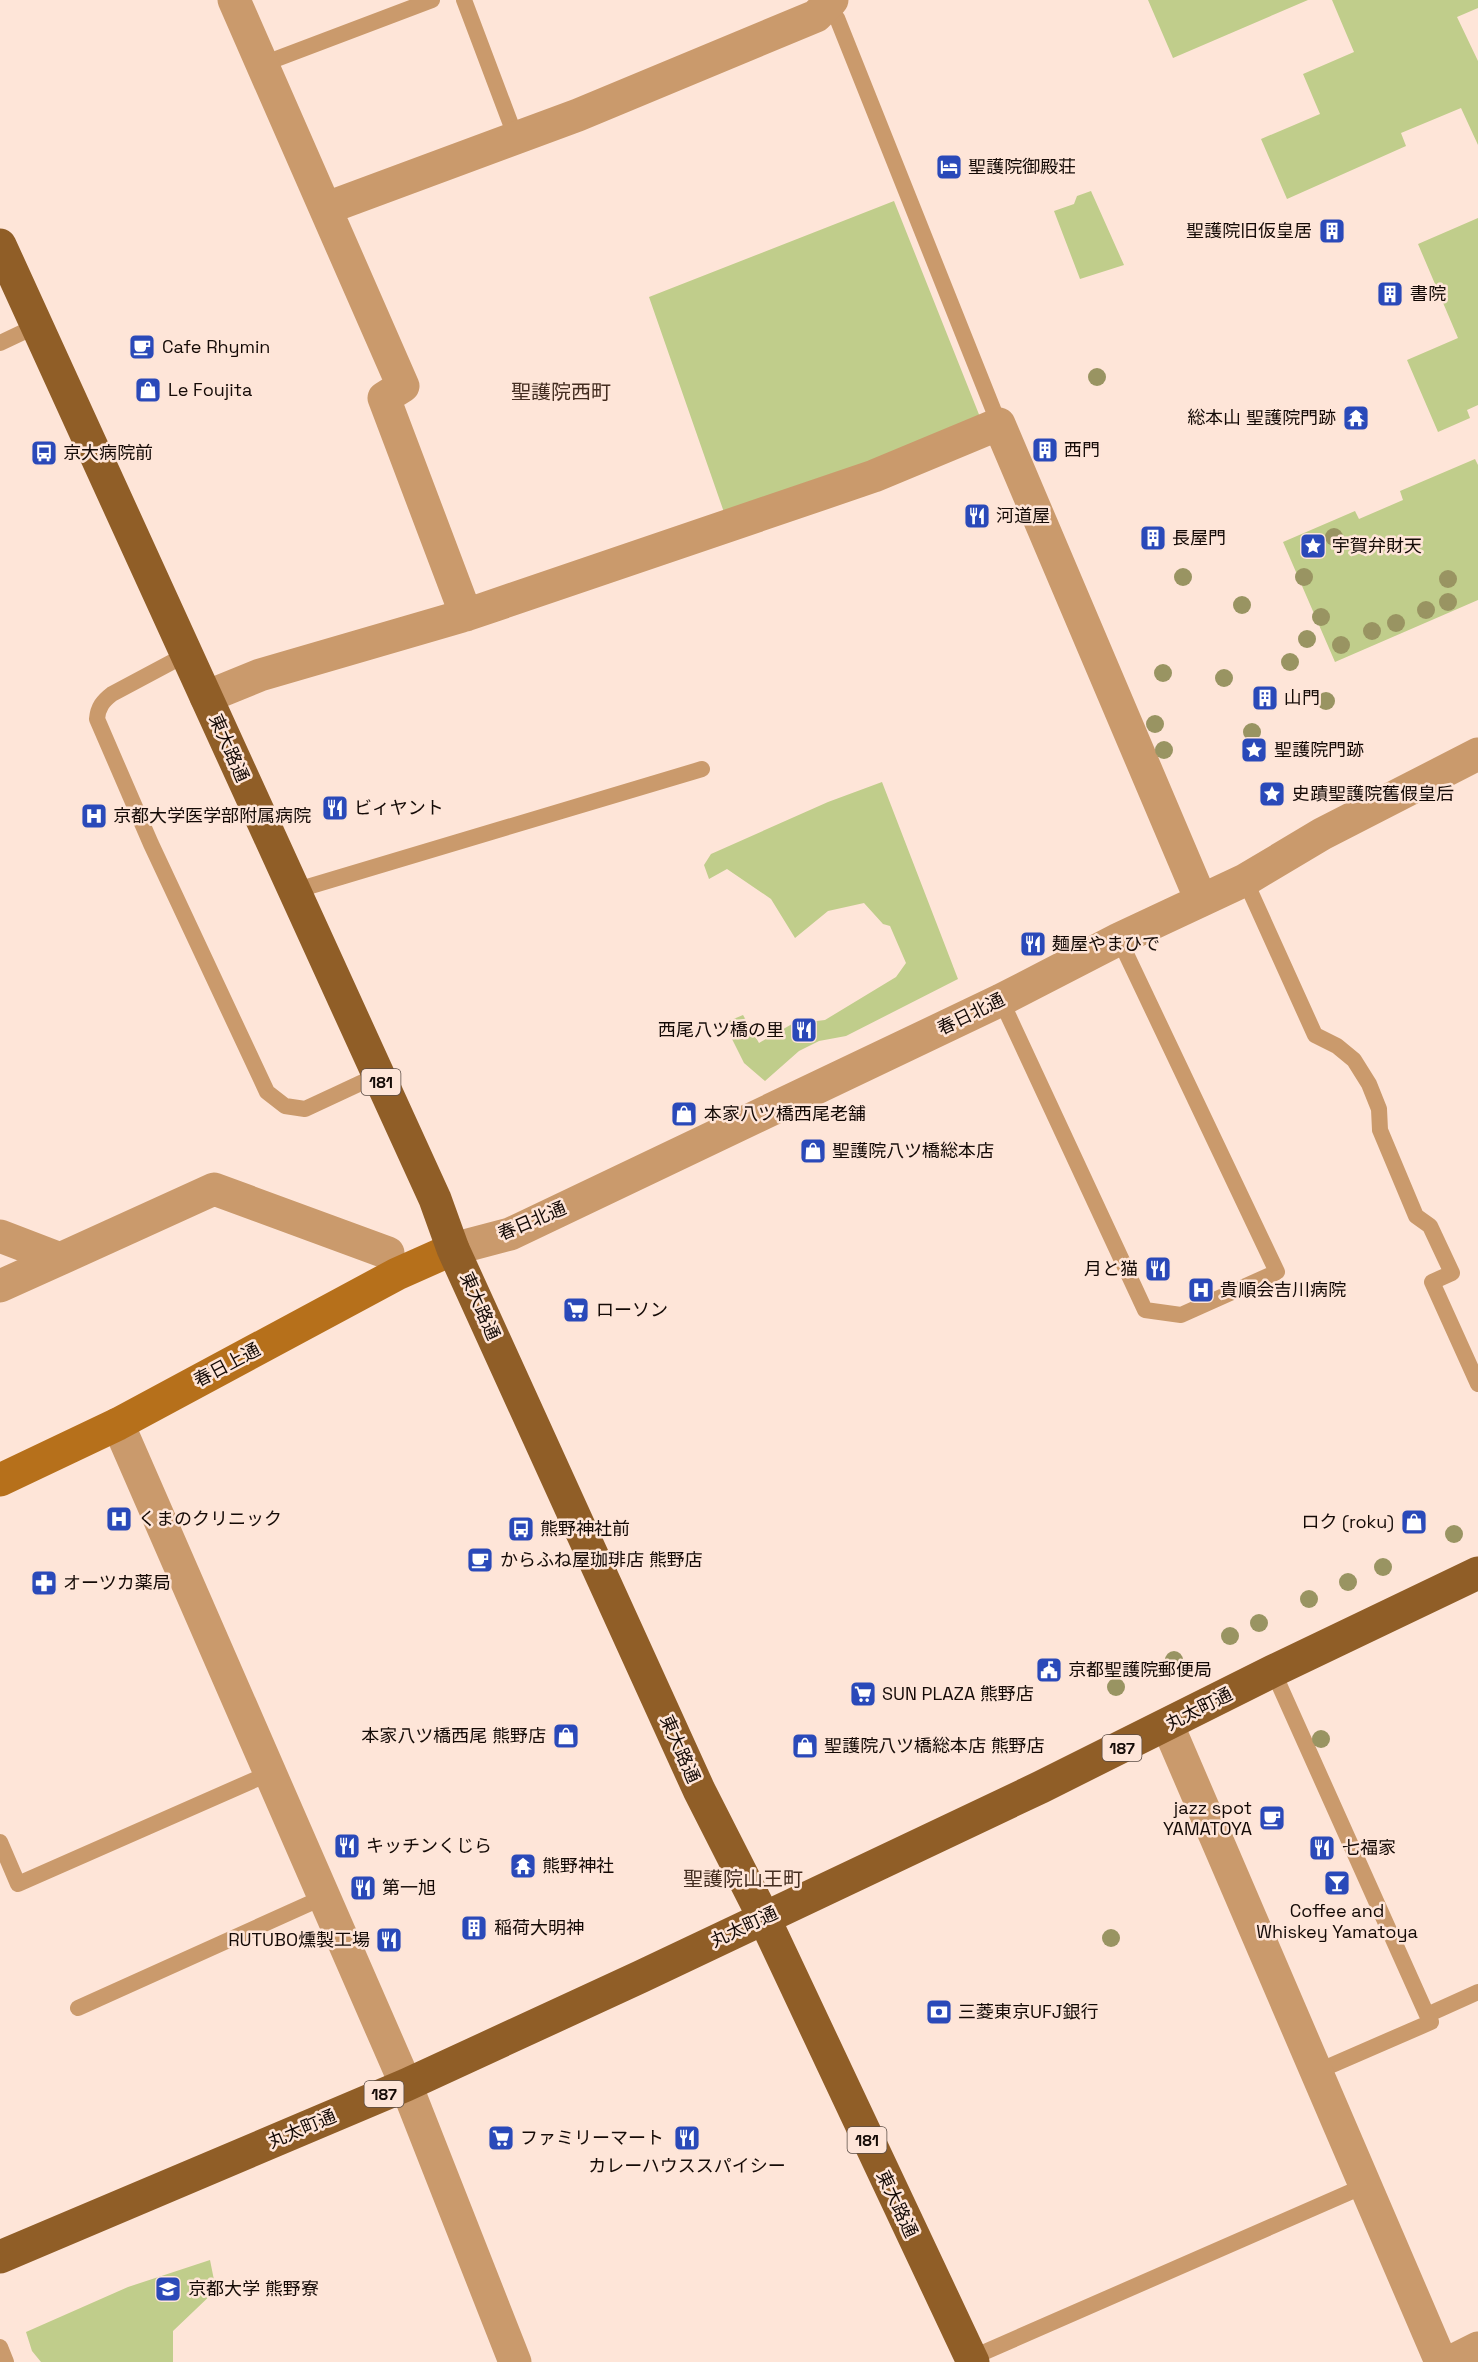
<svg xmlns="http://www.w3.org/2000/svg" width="1478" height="2362" viewBox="0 0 1478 2362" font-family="'Space Grotesk','Noto Sans JP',sans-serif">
  <rect width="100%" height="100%" fill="#fee5d8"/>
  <!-- green -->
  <path fill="#c0cd8b" d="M1148,0H1308L1173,58Z
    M1332,0H1478V8L1457,17L1478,61V145L1461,108L1401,133L1406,146L1287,199L1261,139L1320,114L1303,74L1354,52Z
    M1091,191L1124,265L1080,279L1054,211L1074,204L1077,196Z
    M894,201L982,422L726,518L649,297Z
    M1478,218V405L1467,410L1470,418L1438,432L1407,360L1458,338L1418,244Z
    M1475,459L1478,465V600L1335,662L1283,542L1355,511L1359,519L1403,500L1400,491Z
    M882,782L958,979L846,1036L819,1041L799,1051L765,1081L744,1063L724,1023L743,1015L759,1043L792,1024L825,1020L896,977L906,963L890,926L883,924L864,903L828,911L795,938L771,899L727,869L709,879L704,865L711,854L828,802Z
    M210,2260L216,2290L173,2331V2362H41L32,2351L26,2332L128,2287Z"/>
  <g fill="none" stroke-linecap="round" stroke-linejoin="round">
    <!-- lane -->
    <path stroke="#ca9a6c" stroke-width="16" d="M464,0L516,138
      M837,18L999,424
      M263,64L432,0
      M0,343L36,326
      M187,654L112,694C103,701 98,707 97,719L151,844L267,1092L285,1106L305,1109L378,1075
      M1245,880L1315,1035L1337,1046L1354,1060L1369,1084L1379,1109L1380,1130L1416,1216L1430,1226L1452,1273L1432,1282L1478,1384
      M294,891L702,769
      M1001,1000L1145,1310L1181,1315L1277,1272L1119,939
      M1273,1671L1427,2015
      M0,1842L18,1884L270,1773
      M78,2008L324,1897
      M1316,2072L1431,2022L1427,2015L1478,1992
      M0,2347L6,2362
      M971,2358L1364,2186"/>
    <!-- street -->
    <path stroke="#ca9a6c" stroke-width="33" d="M234,0L403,386L384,398L466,615
      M327,208L578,115L816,16L832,0
      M206,697L260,675L466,615L874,476L999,424L1201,900
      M0,1236L60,1259L214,1189L388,1253
      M453,1249L510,1234L1001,1000L1119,939L1245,880L1322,834L1478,754
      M0,1286L60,1259
      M118,1424L406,2085L515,2362
      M1168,1726L1441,2362
      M1450,2362L1478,2348"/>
    <!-- secondary -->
    <path stroke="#b6701b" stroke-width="33" d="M0,1480L118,1424L397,1274L453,1249"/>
    <!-- primary -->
    <path stroke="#905e27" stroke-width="33" d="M0,245L435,1199L453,1249L699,1790L764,1918L973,2362
      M0,2257L406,2085L640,1977L1041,1787L1273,1671L1478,1573"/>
  </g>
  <!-- trees -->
  <g fill="#999462">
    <circle cx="1097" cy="377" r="9"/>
    <circle cx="1334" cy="537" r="9"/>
    <circle cx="1183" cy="577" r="9"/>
    <circle cx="1304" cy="577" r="9"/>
    <circle cx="1448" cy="579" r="9"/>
    <circle cx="1448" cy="602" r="9"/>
    <circle cx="1242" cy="605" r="9"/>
    <circle cx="1426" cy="610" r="9"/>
    <circle cx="1321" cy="617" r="9"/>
    <circle cx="1396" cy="623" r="9"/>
    <circle cx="1372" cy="631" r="9"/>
    <circle cx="1307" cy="639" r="9"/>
    <circle cx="1341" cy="645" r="9"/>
    <circle cx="1290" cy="662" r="9"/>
    <circle cx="1163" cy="673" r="9"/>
    <circle cx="1224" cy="678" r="9"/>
    <circle cx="1326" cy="701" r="9"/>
    <circle cx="1155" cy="724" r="9"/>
    <circle cx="1252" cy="732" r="9"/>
    <circle cx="1164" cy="750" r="9"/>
    <circle cx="1454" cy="1534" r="9"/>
    <circle cx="1383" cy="1567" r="9"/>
    <circle cx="1348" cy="1582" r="9"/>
    <circle cx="1309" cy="1599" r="9"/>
    <circle cx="1259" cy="1623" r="9"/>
    <circle cx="1230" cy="1636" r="9"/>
    <circle cx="1174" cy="1660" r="9"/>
    <circle cx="1116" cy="1687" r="9"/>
    <circle cx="1321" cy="1739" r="9"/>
    <circle cx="1111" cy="1938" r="9"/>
  </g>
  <!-- icons -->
  <defs>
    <symbol id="hotel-square" viewBox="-11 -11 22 22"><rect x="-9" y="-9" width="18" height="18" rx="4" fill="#2a49b9" stroke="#fee5d8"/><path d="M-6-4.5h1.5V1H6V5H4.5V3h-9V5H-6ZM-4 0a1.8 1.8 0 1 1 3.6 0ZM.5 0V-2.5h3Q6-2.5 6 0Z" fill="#fff"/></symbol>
    <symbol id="building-square" viewBox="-11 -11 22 22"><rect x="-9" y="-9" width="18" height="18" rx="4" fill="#2a49b9" stroke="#fee5d8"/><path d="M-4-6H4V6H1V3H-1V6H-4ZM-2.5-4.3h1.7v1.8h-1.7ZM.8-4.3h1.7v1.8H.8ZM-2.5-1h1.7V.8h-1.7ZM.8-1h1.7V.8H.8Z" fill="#fff"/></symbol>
    <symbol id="cafe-square" viewBox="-11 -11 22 22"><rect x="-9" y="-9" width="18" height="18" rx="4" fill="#2a49b9" stroke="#fee5d8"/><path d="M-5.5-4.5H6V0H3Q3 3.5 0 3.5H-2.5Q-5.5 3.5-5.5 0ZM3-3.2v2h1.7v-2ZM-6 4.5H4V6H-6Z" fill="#fff"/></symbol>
    <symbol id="shop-square" viewBox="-11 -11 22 22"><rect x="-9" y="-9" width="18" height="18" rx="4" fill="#2a49b9" stroke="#fee5d8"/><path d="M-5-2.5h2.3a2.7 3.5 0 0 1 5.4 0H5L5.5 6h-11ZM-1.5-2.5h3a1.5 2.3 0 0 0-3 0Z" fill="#fff"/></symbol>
    <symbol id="temple-square" viewBox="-11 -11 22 22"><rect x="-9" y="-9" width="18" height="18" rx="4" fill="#2a49b9" stroke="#fee5d8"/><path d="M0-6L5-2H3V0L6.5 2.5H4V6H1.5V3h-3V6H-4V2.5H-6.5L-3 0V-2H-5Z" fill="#fff"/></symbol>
    <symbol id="bus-square" viewBox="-11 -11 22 22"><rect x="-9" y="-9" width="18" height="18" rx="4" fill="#2a49b9" stroke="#fee5d8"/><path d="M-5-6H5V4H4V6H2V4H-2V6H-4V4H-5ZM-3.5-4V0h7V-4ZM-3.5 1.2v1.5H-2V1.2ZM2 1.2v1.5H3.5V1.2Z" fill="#fff"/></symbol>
    <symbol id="restaurant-square" viewBox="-11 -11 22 22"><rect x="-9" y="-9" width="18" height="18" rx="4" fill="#2a49b9" stroke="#fee5d8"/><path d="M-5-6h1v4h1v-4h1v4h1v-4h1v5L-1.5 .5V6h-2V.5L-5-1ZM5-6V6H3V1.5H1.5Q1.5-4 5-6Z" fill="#fff"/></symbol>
    <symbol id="sight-square" viewBox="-11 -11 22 22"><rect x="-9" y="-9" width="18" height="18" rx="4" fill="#2a49b9" stroke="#fee5d8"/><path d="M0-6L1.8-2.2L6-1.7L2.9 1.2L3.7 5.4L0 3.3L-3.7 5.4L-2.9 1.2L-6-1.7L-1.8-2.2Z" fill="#fff"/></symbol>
    <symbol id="hospital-square" viewBox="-11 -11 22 22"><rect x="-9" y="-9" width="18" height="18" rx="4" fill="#2a49b9" stroke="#fee5d8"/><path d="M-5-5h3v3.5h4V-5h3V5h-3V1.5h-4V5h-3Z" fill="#fff"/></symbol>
    <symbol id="supermarket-square" viewBox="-11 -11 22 22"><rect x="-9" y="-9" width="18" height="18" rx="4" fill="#2a49b9" stroke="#fee5d8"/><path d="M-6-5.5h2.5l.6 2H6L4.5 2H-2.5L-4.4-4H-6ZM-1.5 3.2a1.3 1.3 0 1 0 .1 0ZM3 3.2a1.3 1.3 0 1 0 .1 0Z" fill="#fff"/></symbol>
    <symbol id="pharmacy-square" viewBox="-11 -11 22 22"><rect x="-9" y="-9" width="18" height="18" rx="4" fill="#2a49b9" stroke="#fee5d8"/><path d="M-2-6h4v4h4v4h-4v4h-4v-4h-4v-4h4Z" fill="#fff"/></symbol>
    <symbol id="civic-square" viewBox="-11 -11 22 22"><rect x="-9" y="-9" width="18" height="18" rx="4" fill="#2a49b9" stroke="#fee5d8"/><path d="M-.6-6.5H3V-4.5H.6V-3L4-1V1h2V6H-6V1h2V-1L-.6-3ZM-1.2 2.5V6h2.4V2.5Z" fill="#fff"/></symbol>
    <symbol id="bar-square" viewBox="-11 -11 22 22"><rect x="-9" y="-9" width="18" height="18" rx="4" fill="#2a49b9" stroke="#fee5d8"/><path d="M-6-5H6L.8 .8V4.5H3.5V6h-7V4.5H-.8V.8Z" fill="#fff"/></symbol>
    <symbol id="bank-square" viewBox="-11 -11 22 22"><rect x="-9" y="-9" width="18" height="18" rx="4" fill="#2a49b9" stroke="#fee5d8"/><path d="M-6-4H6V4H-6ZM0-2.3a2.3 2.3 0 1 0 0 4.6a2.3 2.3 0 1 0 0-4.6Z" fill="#fff"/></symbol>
    <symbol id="university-square" viewBox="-11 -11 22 22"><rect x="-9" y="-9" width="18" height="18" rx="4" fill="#2a49b9" stroke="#fee5d8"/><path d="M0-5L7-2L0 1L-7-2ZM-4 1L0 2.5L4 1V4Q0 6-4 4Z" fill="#fff"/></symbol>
  </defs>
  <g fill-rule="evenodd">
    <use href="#hotel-square" x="934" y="152" width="30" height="30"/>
    <use href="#building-square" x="1317" y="216" width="30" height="30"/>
    <use href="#building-square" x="1375" y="279" width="30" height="30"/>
    <use href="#cafe-square" x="127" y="332" width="30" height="30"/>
    <use href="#shop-square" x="133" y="375" width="30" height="30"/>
    <use href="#temple-square" x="1341" y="403" width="30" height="30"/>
    <use href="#building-square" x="1030" y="435" width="30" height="30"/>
    <use href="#bus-square" x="29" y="438" width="30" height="30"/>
    <use href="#restaurant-square" x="962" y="501" width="30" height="30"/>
    <use href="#building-square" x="1138" y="523" width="30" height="30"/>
    <use href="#sight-square" x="1298" y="531" width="30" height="30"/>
    <use href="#building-square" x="1250" y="683" width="30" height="30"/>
    <use href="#sight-square" x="1239" y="735" width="30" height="30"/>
    <use href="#sight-square" x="1257" y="779" width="30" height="30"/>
    <use href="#restaurant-square" x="320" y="793" width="30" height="30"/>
    <use href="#hospital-square" x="79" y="801" width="30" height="30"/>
    <use href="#restaurant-square" x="1018" y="929" width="30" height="30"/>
    <use href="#restaurant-square" x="789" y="1015" width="30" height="30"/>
    <use href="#shop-square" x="669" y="1099" width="30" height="30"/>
    <use href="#shop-square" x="798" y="1136" width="30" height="30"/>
    <use href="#restaurant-square" x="1143" y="1254" width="30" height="30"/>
    <use href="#hospital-square" x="1186" y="1275" width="30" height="30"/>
    <use href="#supermarket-square" x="561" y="1295" width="30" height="30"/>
    <use href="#hospital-square" x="104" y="1504" width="30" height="30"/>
    <use href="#shop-square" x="1399" y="1507" width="30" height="30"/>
    <use href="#bus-square" x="506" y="1514" width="30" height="30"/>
    <use href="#cafe-square" x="465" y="1545" width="30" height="30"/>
    <use href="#pharmacy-square" x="29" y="1568" width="30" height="30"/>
    <use href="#civic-square" x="1034" y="1655" width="30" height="30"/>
    <use href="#supermarket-square" x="848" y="1679" width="30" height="30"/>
    <use href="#shop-square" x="551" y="1721" width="30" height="30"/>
    <use href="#shop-square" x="790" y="1731" width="30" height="30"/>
    <use href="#cafe-square" x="1257" y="1803" width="30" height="30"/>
    <use href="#restaurant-square" x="332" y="1831" width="30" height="30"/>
    <use href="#restaurant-square" x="1307" y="1833" width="30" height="30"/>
    <use href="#temple-square" x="508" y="1851" width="30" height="30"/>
    <use href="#bar-square" x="1322" y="1868" width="30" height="30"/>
    <use href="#restaurant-square" x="348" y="1873" width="30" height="30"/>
    <use href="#building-square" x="459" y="1913" width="30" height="30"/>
    <use href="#restaurant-square" x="374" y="1925" width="30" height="30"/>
    <use href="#bank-square" x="924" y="1997" width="30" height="30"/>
    <use href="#supermarket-square" x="486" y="2123" width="30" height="30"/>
    <use href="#restaurant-square" x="672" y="2123" width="30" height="30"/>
    <use href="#university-square" x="153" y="2274" width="30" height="30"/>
  </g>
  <g text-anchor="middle" stroke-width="5" stroke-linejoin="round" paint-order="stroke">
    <!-- shield labels -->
    <g fill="#fee5d8" stroke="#5a4c45" stroke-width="1.5">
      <rect x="361.5" y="1069" width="39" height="26" rx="4.5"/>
      <rect x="1102.5" y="1735" width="39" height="26" rx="4.5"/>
      <rect x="364.5" y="2081" width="39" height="26" rx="4.5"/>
      <rect x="847.5" y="2127" width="39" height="26" rx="4.5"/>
    </g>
    <g font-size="16" font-weight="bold" fill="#140a06">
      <text x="381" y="1088">181</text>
      <text x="1122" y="1754">187</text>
      <text x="384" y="2100">187</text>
      <text x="867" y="2146">181</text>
    </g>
    <!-- poi labels -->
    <g font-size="18" fill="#140a06" stroke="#fee5d8" text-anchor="start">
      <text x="968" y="173">聖護院御殿荘</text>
      <text x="1312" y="237" text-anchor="end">聖護院旧仮皇居</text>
      <text x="1410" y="300">書院</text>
      <text x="162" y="353">Cafe Rhymin</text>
      <text x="168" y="396">Le Foujita</text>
      <text x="1336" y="424" text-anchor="end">総本山 聖護院門跡</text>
      <text x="1064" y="456">西門</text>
      <text x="63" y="459">京大病院前</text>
      <text x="996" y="522">河道屋</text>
      <text x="1172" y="544">長屋門</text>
      <text x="1332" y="552">宇賀弁財天</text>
      <text x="1284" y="704">山門</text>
      <text x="1274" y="756">聖護院門跡</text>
      <text x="1292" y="800">史蹟聖護院舊假皇后</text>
      <text x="354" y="814">ビィヤント</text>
      <text x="113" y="822">京都大学医学部附属病院</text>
      <text x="1052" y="950">麺屋やまひで</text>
      <text x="784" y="1036" text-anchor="end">西尾八ツ橋の里</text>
      <text x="704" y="1120">本家八ツ橋西尾老舗</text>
      <text x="832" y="1157">聖護院八ツ橋総本店</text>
      <text x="1138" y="1275" text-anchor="end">月と猫</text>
      <text x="1220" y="1296">貴順会吉川病院</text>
      <text x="596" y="1316">ローソン</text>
      <text x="138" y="1525">くまのクリニック</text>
      <text x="1394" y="1528" text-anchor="end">ロク (roku)</text>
      <text x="540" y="1535">熊野神社前</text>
      <text x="500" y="1566">からふね屋珈琲店 熊野店</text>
      <text x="63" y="1589">オーツカ薬局</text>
      <text x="1068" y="1676">京都聖護院郵便局</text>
      <text x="882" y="1700">SUN PLAZA 熊野店</text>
      <text x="546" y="1742" text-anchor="end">本家八ツ橋西尾 熊野店</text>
      <text x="824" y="1752">聖護院八ツ橋総本店 熊野店</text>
      <text x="1252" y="1814" text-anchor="end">jazz spot<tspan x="1252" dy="21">YAMATOYA</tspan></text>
      <text x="366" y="1852">キッチンくじら</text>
      <text x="1342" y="1854">七福家</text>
      <text x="542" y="1872">熊野神社</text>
      <text x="382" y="1894">第一旭</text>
      <text x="1337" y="1917" text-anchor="middle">Coffee and<tspan x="1337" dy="21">Whiskey Yamatoya</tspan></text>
      <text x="494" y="1934">稲荷大明神</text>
      <text x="370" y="1946" text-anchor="end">RUTUBO燻製工場</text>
      <text x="958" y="2018">三菱東京UFJ銀行</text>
      <text x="520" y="2144">ファミリーマート</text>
      <text x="687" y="2172" text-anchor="middle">カレーハウススパイシー</text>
      <text x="188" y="2295">京都大学 熊野寮</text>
    </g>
    <!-- street labels -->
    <g font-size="18" fill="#140a06" stroke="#fee5d8">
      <text transform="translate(229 748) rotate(66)" y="6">東大路通</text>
      <text transform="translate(971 1014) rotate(-26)" y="6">春日北通</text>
      <text transform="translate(532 1221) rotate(-23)" y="6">春日北通</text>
      <text transform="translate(480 1306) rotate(66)" y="6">東大路通</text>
      <text transform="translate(227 1365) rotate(-28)" y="6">春日上通</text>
      <text transform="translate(1199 1709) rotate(-27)" y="6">丸太町通</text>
      <text transform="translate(680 1749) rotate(66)" y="6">東大路通</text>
      <text transform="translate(744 1927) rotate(-25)" y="6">丸太町通</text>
      <text transform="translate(302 2129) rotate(-23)" y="6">丸太町通</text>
      <text transform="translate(897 2204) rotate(65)" y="6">東大路通</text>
    </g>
    <!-- neighbourhood labels -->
    <g font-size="20" fill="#432c1f" stroke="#fee5d8">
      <text x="561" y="399">聖護院西町</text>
      <text x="743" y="1886">聖護院山王町</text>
    </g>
  </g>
</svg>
